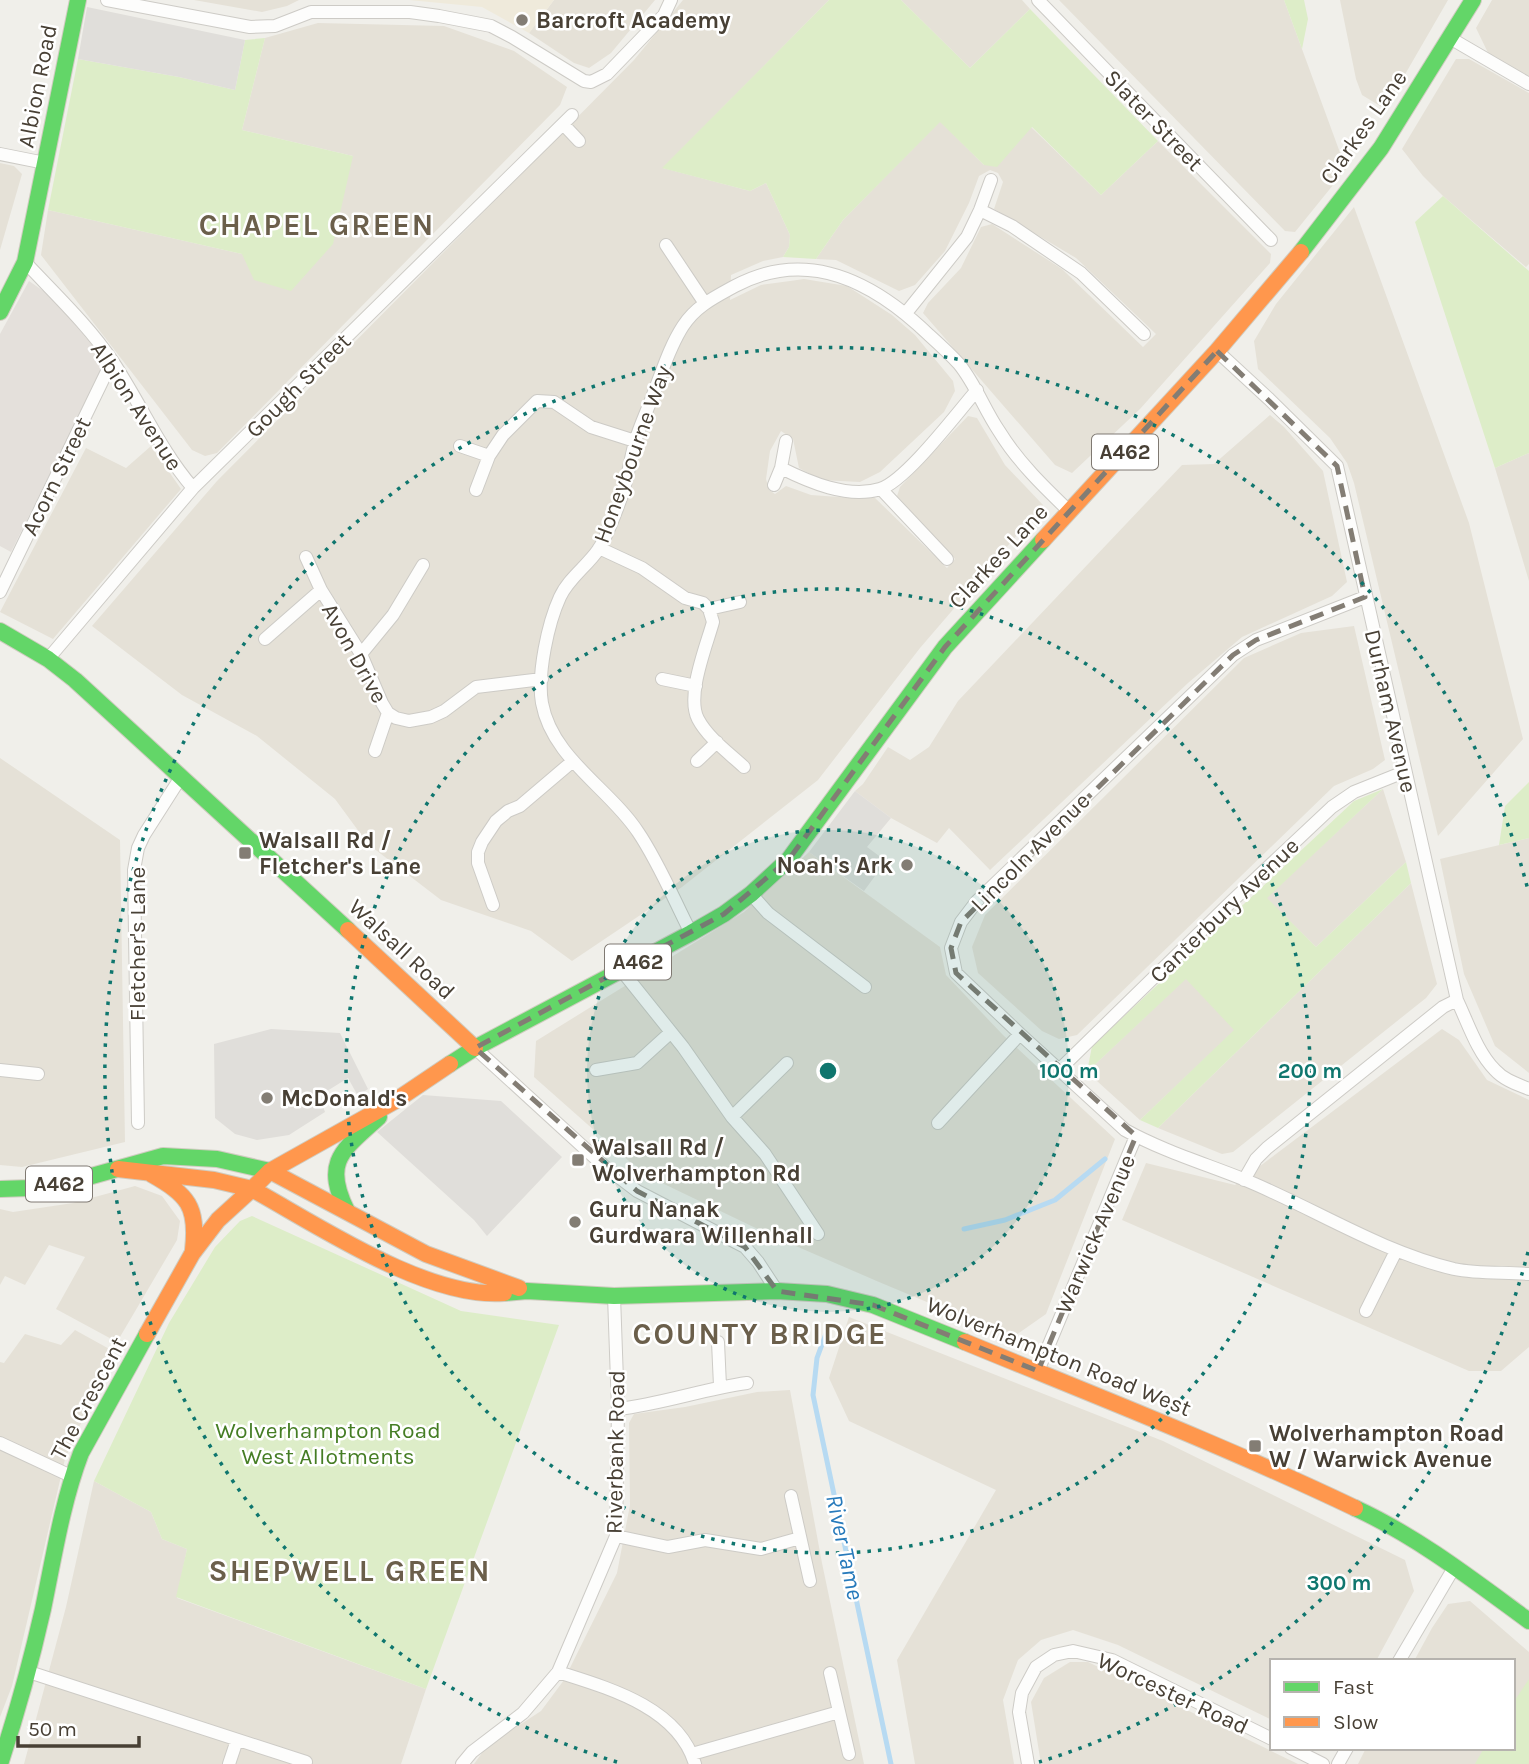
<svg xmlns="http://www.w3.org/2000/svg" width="1529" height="1764" viewBox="0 0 1529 1764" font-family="Karla,sans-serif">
  <rect width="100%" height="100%" fill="#f0efea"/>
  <!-- residential -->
  <path fill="#e5e1d7" d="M194,0H299L287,6L262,12Z
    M554,0H655L611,53L589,68L574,63L529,33Z
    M683,0H829L663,168L750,191L766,183L790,235L789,247L783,257L763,261L731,275L730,300L761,285L790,281L804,279L847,286L892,315L915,335L953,381L955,391L944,412L880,472L860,482L821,480L799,468L793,439L781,431L770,451L766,479L769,490L775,494L786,486L811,495L853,498L873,496L947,568L955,559L897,496L900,487L968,416L977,418L1005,465L1043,505L920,648L818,780L682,887L572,961L531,931L441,900L368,844L335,799L257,736L182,695L92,626L217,481L634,60Z
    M901,0H1022L1030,9L970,68Z
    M1059,0H1284L1346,169L1295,232L1285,231Z
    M1340,0H1448L1385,109L1362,95L1356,79Z
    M1492,0H1529V80L1491,59L1476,28Z
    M318,23L444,26L514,51L567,87L560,105L217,453L205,456L192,450L41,255L48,210L242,254L353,156L242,130L265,38Z
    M1456,59H1469L1529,93V264L1526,267L1443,196L1423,176L1402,149Z
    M940,121L984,165H993L1031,127L1101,195L1158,141L1271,254L1270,263L1140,409L1072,473L1055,465L923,313L928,303L961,268L981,227L992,224L1062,269L1143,347L1156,334L1076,258L994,209L1003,182L998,173L990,170L979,176L969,203L945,251L915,285L899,291L836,260L816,259L843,220Z
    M0,163L14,166L22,174L0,250Z
    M1354,207L1469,523L1523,739L1438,836L1354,483L1347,463L1330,438L1258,369L1254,341L1276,304Z
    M1270,415L1284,427L1323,471L1347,582L1332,596L1242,637L1188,683L990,870L949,828L937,843L891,818L855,791L863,784L888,747L910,760L929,747L958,701L1182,465L1214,464Z
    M151,446L181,489L53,639L0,612L86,448L126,468Z
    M1529,453V581L1495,468Z
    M1354,626L1385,760L1373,769L1334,786L1077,1035L1059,1039L1042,1031L978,973L972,947L985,915L1244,658L1301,633Z
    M0,758L120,840L125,1142L22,1167L0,1165Z
    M1383,789L1406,862L1316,947L1266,898Z
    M1529,838V1073L1495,1046L1464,974L1440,859Z
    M809,852L940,947L946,975L1003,1035L1115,1139L1046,1314L1016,1335L989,1328L879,1282L768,1234L664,1184L630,1162L534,1077L536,1041L744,912Z
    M1411,883L1437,984L1426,998L1233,1152L1222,1154L1158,1128Z
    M1186,978L1235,1030L1140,1120L1087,1072Z
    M1442,1029L1459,1040L1487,1080L1529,1100V1347L1501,1371H1469L1122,1220L1146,1163L1235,1185Z
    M135,1186L162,1196L180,1221L177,1240L117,1342L56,1309L85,1257L49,1245L25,1285L5,1276L0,1285V1209L13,1212L73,1203Z
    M849,1317L1163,1441L1405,1560L1414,1591L1376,1661H1272V1720L1118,1645L1073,1630L1041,1640L1018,1660L1003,1700L1014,1764H915L897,1660L996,1490L849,1421L829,1378Z
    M75,1330L113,1351L65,1459L12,1686L0,1717V1362L4,1363L25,1334L61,1345Z
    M790,1390L822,1563L864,1764H474L487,1746L541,1711L564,1680L617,1573L630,1505L629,1423L634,1414L685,1407L757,1392Z
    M94,1481L151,1512L162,1539L187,1549L177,1598L426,1689L401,1764H24L66,1607Z
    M1470,1601L1529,1652V1727L1507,1764H1358L1366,1748H1513V1661H1414L1432,1628L1448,1604Z
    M1070,1662H1088L1298,1764H1041L1031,1702L1044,1678Z"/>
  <!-- industrial -->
  <path fill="#e4e0db" d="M29,281L52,297L107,359L11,552L0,546V334Z"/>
  <!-- education -->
  <path fill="#efeadb" d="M409,0H554L529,33L482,7Z"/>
  <!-- green -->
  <path fill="#ddedc8" d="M829,0H901L970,68L1030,9L1158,141L1101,195L1032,127L997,167L984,165L940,122L843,220L816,259L783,257L789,247L790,235L766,183L750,191L662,168Z
    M1284,0H1304L1308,19L1302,49Z
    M265,38L242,130L353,156L333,244L291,291L254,280L242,254L48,210L78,59L179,77L235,90L245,40Z
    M1443,196L1529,271V453L1495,468L1415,222Z
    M1529,782V838L1499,845L1505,806Z
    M1383,789L1267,898L1316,947L1406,862L1411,883L1158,1128L1140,1120L1234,1030L1186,979L1087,1072L1092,1046L1354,801Z
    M252,1216L461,1311L559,1325L426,1689L176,1597L187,1549L162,1539L151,1512L94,1481L169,1323L215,1247L240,1221Z
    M1529,1679V1764H1475L1484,1748H1513V1703Z"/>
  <!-- parking -->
  <path fill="#e0deda" d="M87,7L245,40L235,90L179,77L78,59Z
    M855,791L891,818L867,847L886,861L864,891L809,852Z
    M271,1029L340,1033L368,1089L358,1096L348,1078L319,1096L325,1112L289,1135L257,1140L235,1134L215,1118L214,1044Z
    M423,1095L501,1101L562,1157L487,1236L474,1220L377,1132Z"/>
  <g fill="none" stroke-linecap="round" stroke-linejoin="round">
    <!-- stream -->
    <path stroke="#b7daf2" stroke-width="5" d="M964,1229L1005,1220L1055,1200L1105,1159
      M827,1331L817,1358L813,1395L891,1764"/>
    <defs>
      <path id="street" d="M107,0L250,27L275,26L311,12H410L439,16L491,26L512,37L584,81L591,82L607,74L664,15L671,0
        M1038,0L1271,240
        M1450,38L1529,84
        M563,124L579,141
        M0,154L45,163
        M980,210L1012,226L1081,273L1144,334
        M666,245L704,302
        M25,262C55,294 89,326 113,362C141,404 160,450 193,488
        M906,313L967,237L980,210L991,180
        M1217,351L1269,399L1337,466L1457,1000C1468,1023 1477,1052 1495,1070C1504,1080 1517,1084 1529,1089
        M460,446L489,456
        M781,468C809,482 848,499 880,489C906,481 957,413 977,390
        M774,485L781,468L786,441
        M881,489L947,559
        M476,490L489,456L503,435L537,401L554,402L591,427L635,441
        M599,548L642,568L685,598L703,603L709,609L713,622C706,647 686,696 698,719C708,738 729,753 744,767
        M306,557L321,590L361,654L382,703L388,713L396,718L409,721L431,717L444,711L476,687L542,679
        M0,592L112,361
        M1365,597L1256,640L1233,655L977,901L961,922L951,948L956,973L1020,1034L1125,1130C1163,1151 1203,1163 1243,1179C1314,1208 1379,1251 1454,1269C1478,1274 1505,1272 1529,1274
        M709,609L740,602
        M265,639L321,590
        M361,654L393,615L423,565
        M48,659L193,488L572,115
        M662,679L696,686
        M375,751L388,713
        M697,761L717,742
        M751,894L768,913L865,987
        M493,905L478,863V852L482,842L496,821L508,811L520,806L573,761
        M691,933C674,900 659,863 638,832C609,788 552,758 542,703C537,674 548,623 560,597C568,579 587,566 598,550C608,535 616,512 622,495C628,478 630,460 635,442C640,425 648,409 654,392C663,369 670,346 683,326C696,306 715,297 735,286C808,247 874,282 929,335C939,344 950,354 959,364C976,385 984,409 999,431C1018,462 1044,487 1070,512
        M622,971L683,1047L732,1117L765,1154L818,1234
        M475,1048L604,1166L637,1191L745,1247L758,1262L777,1291
        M0,1070L38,1074
        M596,1070L637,1063L670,1033
        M1059,1070L1232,901L1332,807L1354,792L1404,772
        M732,1117L787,1063
        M138,1123L134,870L138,848L144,835L181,777
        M938,1123L1020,1034
        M1244,1180L1256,1159L1267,1148L1443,1007L1457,1000
        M1366,1311L1396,1251
        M718,1342L720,1386
        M1038,1371L1136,1136
        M618,1409C662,1404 703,1389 747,1383
        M0,1443L71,1476
        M791,1496L810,1581
        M616,1536L668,1547L705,1540L761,1549L800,1538
        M1399,1661L1455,1566
        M29,1672L306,1762
        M558,1672C608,1688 678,1707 695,1764
        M830,1673L849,1754
        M1291,1748L1323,1764
        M692,1754L839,1712
        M229,1764L237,1740
        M462,1764L472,1752L523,1713L558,1672L616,1536L618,1409L614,1296
        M1028,1764L1019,1712L1022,1693L1036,1667L1054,1655L1073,1651L1112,1660L1272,1739
        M1338,1764L1347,1748"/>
      <path id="fast" d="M1301,252L1381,148L1473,0
        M0,312L25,262L78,0
        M0,631L48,659L75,680L348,930
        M450,1064L475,1048L691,933L724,914L751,894L789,859L945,647L1043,540
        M0,1189L30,1188L74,1181L163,1156L217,1159L270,1171
        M347,1211C322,1161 343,1150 379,1117
        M504,1293L527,1291L614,1296L777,1291L827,1294L873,1305L965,1342
        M1355,1508C1418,1537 1473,1580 1529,1621
        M0,1764C17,1713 31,1662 43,1609C54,1556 62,1503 81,1453L147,1334"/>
      <path id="slow" d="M1043,540L1217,351L1301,252
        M348,930L475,1048
        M118,1169L214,1180L252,1189L270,1171L395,1101L450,1064
        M270,1171L426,1254L519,1288
        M151,1174C188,1195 198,1206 193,1250
        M147,1334L192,1254L218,1220L252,1189C319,1226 427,1299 504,1293
        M965,1342C1096,1396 1227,1447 1355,1508"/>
    </defs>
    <!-- street casing -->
    <use href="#street" stroke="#cdcbc6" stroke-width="14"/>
    <!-- fast casing -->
    <use href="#fast" stroke="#d0ccc0" stroke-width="18"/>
    <!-- slow casing -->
    <use href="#slow" stroke="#d0ccc0" stroke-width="18"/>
    <!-- street -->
    <use href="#street" stroke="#fdfdfc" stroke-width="12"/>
    <!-- fast -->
    <use href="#fast" stroke="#63d668" stroke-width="16"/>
    <!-- slow -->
    <use href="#slow" stroke="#ff974d" stroke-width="16"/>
  </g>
  <!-- marked area -->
  <path fill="none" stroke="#837d74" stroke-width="5" stroke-dasharray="14 9" stroke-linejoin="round" d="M1217,351L1337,466L1365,597L1256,640L1233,655L961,922L951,948L956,973L1136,1136L1038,1371L873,1305L777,1291L745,1247L637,1191L475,1048L724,914L789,859L945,647Z"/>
  <!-- distance rings -->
  <circle cx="828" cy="1071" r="241" fill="#0f766e" fill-opacity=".12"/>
  <g fill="none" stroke="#0f766e" stroke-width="3.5" stroke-dasharray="3.5 7">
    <circle cx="828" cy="1071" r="241"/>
    <circle cx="828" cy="1071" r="482"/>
    <path d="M1528 1252A723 723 0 0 1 1039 1762M617 1762A723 723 0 1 1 1528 890"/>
  </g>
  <!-- markers -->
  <g fill="#837d74" stroke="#fff" stroke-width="2.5">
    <circle cx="522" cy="20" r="7"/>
    <rect x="238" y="846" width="14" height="14" rx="3.5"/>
    <circle cx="907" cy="865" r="7"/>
    <circle cx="267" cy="1098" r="7"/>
    <rect x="571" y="1153" width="14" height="14" rx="3.5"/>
    <circle cx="575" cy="1222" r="7"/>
    <rect x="1248" y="1439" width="14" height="14" rx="3.5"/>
  </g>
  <g text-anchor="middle" stroke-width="5" stroke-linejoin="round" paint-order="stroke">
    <!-- shield labels -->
    <g fill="#fff" stroke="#7f7972" stroke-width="2">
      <rect x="1092" y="434.5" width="66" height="35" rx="5"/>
      <rect x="605" y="944.5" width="66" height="35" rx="5"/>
      <rect x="26" y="1166.5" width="66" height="35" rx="5"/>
    </g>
    <g font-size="21" font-weight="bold" fill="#484035">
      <text x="1125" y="459">A462</text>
      <text x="638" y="969">A462</text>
      <text x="59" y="1191">A462</text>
    </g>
    <!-- poi labels -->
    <g font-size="23" font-weight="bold" fill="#484035" stroke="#fff" text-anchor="start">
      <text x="536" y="28">Barcroft Academy</text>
      <text x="259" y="848">Walsall Rd /<tspan x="259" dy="26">Fletcher's Lane</tspan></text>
      <text x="893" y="873" text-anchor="end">Noah's Ark</text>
      <text x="281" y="1106">McDonald's</text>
      <text x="592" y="1155">Walsall Rd /<tspan x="592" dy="26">Wolverhampton Rd</tspan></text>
      <text x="589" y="1217">Guru Nanak<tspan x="589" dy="26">Gurdwara Willenhall</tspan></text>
      <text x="1269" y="1441">Wolverhampton Road<tspan x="1269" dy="26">W / Warwick Avenue</tspan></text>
    </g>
    <!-- street labels -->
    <g font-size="23" fill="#484035" stroke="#fff">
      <text transform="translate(37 86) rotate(-79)" y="8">Albion Road</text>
      <text transform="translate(1154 120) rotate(46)" y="8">Slater Street</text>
      <text transform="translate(1363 127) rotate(-55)" y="8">Clarkes Lane</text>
      <text transform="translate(298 385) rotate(-45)" y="8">Gough Street</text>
      <text transform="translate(137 406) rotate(57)" y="8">Albion Avenue</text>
      <text transform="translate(632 454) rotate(-70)" y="8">Honeybourne Way</text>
      <text transform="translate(56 476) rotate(-64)" y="8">Acorn Street</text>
      <text transform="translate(998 556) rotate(-47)" y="8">Clarkes Lane</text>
      <text transform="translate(355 653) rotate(61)" y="8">Avon Drive</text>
      <text transform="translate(1391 711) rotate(77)" y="8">Durham Avenue</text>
      <text transform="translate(1030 852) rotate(-45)" y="8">Lincoln Avenue</text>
      <text transform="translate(1224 910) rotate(-44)" y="8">Canterbury Avenue</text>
      <text transform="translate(137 944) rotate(-90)" y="8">Fletcher's Lane</text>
      <text transform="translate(402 949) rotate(43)" y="8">Walsall Road</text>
      <text transform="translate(1095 1234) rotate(-67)" y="8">Warwick Avenue</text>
      <text transform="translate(1059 1356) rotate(22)" y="8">Wolverhampton Road West</text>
      <text transform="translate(88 1398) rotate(-62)" y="8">The Crescent</text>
      <text transform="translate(615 1452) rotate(-89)" y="8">Riverbank Road</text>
      <text transform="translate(1173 1693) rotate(25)" y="8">Worcester Road</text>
    </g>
    <!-- park labels -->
    <g font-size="23" fill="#457d24" stroke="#fff">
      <text x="328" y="1438">Wolverhampton Road<tspan x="328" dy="26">West Allotments</tspan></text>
    </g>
    <!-- water labels -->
    <g font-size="24" font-style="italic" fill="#277abb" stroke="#fff">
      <text transform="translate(845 1547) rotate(78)" y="8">River Tame</text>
    </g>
    <!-- district labels -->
    <g font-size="30" font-weight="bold" letter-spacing="2" fill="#6b5f4b" stroke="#fff">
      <text x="317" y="235">CHAPEL GREEN</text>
      <text x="760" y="1344">COUNTY BRIDGE</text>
      <text x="350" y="1581">SHEPWELL GREEN</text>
    </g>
  </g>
  <circle cx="828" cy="1071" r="10" fill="#0f766e" stroke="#fff" stroke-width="3.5"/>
  <g font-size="21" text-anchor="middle" font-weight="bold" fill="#0f766e" stroke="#fff" stroke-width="5" stroke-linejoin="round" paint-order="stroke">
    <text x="1069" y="1078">100 m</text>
    <text x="1310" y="1078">200 m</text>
    <text x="1339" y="1590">300 m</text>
  </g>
  <!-- legend -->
  <rect x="1270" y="1659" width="245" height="91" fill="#ffffff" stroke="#b6b3ae" stroke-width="2"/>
  <rect x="1284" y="1682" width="35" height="10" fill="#63d668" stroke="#b6b3ae" stroke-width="2"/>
  <text x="1333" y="1694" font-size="21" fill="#484035">Fast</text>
  <rect x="1284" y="1717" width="35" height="10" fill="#ff974d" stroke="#b6b3ae" stroke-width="2"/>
  <text x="1333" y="1729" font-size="21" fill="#484035">Slow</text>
  <!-- scale -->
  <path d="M18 1736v10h121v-10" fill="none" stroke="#484035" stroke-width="3.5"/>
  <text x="28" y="1736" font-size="21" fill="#484035" stroke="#ffffff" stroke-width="5" paint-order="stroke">50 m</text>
</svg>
